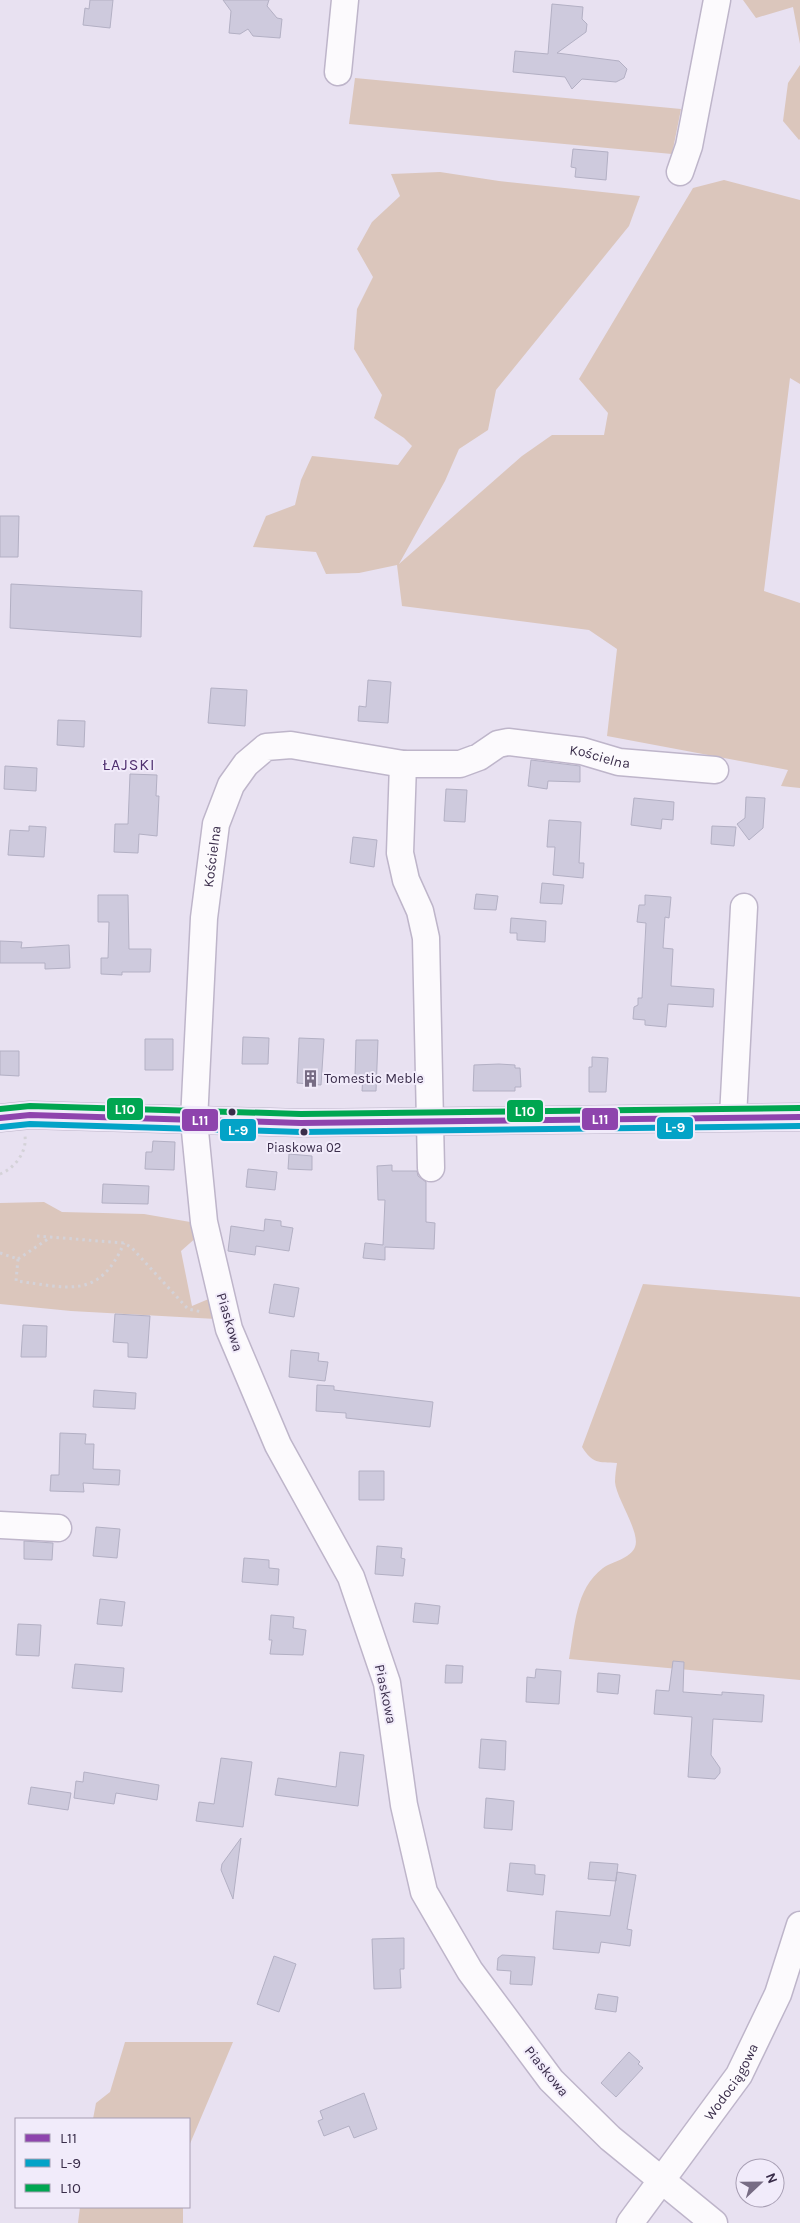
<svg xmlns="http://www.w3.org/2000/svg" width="800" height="2223" viewBox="0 0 800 2223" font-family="Karla,sans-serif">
  <rect width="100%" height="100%" fill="#e8e1f1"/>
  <!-- green -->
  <path fill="#dbc6bc" d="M743,0H800V44L793,7L756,18Z
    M800,65V139L799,140L783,121L788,83Z
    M355,78L681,109L672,154L349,124Z
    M440,172L499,181L640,196L629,226L496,390L488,430L459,449L445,481L399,564L522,456L552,435H604L608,413L579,379L693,188L724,180L800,200V384L790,378L764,591L800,603V788L781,786L788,770L607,736L617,649L589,630L402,606L397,565L359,573L326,574L316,552L253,547L266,516L295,505L301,480L312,456L398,465L412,446L404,438L374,418L382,395L354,349L357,309L373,277L357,249L372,222L400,196L391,174Z
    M44,1202L62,1212L144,1214L196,1223L198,1236L181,1251L192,1306L211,1298L216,1319L71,1311L0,1304V1203Z
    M643,1284L800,1297V1680L569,1659C575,1627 575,1589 603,1568C613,1561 630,1559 635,1547C641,1533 616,1498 615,1482C615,1476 616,1469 617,1463C598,1462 593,1464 582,1447Z
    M125,2042H233L189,2146V2119H93L96,2103L110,2092Z
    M80,2207H183V2223H78Z"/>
  <!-- building -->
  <path fill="#cecadd" stroke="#b3b0c4" d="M90,0H113L110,28L83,25L85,8L89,9Z
    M223,0H269L267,6L277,18L282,19L280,38L253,36L248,29L240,34L229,33L231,11Z
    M552,4L583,7L582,19L587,24L586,32L557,53L619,61L627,69L624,78L616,82L582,79L572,89L565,77L513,72L515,51L548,54Z
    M573,149L608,152L606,180L575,177L576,168L571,167Z
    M0,516H19L18,557H0Z
    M11,584L142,591L141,637L10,628Z
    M368,680L391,682L388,723L358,721L359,706L366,707Z
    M211,688L247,690L245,726L208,723Z
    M58,720L85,721L84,747L57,745Z
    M531,760L580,766V782L548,781L547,789L528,786Z
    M5,766L37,768L36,791L4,789Z
    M130,774L157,775L156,796H159L157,836L139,834L138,853L114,852L115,824H128Z
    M446,789L467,790L465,822L444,821Z
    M746,797L765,798L763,828L749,840L737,824L745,818Z
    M634,798L674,802L673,820L662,819L661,829L631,825Z
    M549,820L581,822L579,863H584L583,878L553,875L555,847H547Z
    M29,826L46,827L44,857L8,855L10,830L29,831Z
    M712,826L736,827L734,846L711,844Z
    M353,837L377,840L374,867L350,863Z
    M542,883L564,885L562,904L540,903Z
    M476,894L498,896L496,910L474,909Z
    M98,895H128L129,949H151L150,972H122V975L101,974V958H108L109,922H98Z
    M645,895L671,897L669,918L665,917L663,948L673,949L671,986L714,989L713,1007L668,1004L666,1027L645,1025V1020L633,1019L634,1007L638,1005V998H642L646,923L637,922L639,905H645Z
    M511,918L546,921L545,942L517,940V933H510Z
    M0,941L22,942L21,948L69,945L70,968L45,969V963H0Z
    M243,1037L269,1038L268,1064H242Z
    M299,1038L324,1039L321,1085L297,1083Z
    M145,1039H173V1070H145Z
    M356,1040H378L376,1091H362L363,1076H355Z
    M0,1051H19V1076L0,1075Z
    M592,1057L608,1058L606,1092H589V1067H592Z
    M499,1064L515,1065V1068H520L521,1087H515V1091H473L474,1065Z
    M153,1141L175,1142L174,1170L145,1169L146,1152H152Z
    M289,1154L312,1156V1170L288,1169Z
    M392,1165V1171H417L418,1176L426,1182V1222L435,1223L434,1249L385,1247V1260L363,1258L365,1243L383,1245L385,1200H378L377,1166Z
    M248,1169L277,1172L275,1190L246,1187Z
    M103,1184L149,1186L148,1204L102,1203Z
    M265,1219L281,1221V1226L293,1228L289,1251L256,1246L255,1255L228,1251L231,1226L264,1231Z
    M274,1284L299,1288L294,1317L269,1313Z
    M115,1314L150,1316L147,1358L128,1357V1343L113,1342Z
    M23,1325L47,1326L46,1357H21Z
    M291,1350L319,1353L318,1361L328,1362L325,1381L289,1377Z
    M317,1385L334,1386V1390L433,1402L430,1427L346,1418V1413L316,1411Z
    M94,1390L136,1393L135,1409L93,1407Z
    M60,1433L86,1434L85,1444H94L93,1469L120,1470L119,1485L83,1483L84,1492L50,1491L51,1475H59Z
    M359,1471H384V1500H359Z
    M96,1527L120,1529L117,1558L93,1556Z
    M24,1541L53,1543L52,1560L24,1559Z
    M377,1546L402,1548L401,1558L405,1559L403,1576L375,1574Z
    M244,1558L269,1560V1568L279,1569L278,1585L242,1582Z
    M100,1599L125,1602L122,1626L97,1624Z
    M415,1603L440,1606L438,1624L413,1622Z
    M271,1615L294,1617L293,1628L306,1630L303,1655L270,1654L272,1640H269Z
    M18,1624L41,1625L39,1656L16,1655Z
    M673,1661L684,1662L683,1692L722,1695V1692L764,1695L762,1722L713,1719L711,1755L720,1768V1773L715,1779L688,1777L692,1717L654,1714L656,1690L669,1691Z
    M75,1664L124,1668L122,1692L72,1688Z
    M446,1665L463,1666L462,1683H445Z
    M536,1669L561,1671L559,1704L526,1702L527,1677L535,1678Z
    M598,1673L620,1675L618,1694L597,1692Z
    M481,1739L506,1741L505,1770L479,1768Z
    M340,1752L364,1755L358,1806L275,1795L278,1778L336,1787Z
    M221,1758L252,1762L243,1827L196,1821L199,1802L214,1804Z
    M84,1772L159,1785L157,1800L116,1793L114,1804L74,1798L76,1781L83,1782Z
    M31,1787L71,1793L68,1810L28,1804Z
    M486,1798L514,1801L512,1830L484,1828Z
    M241,1838L233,1899L221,1870L222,1864Z
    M590,1862L618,1864L616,1881L588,1879Z
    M510,1863L535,1865V1874L545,1875L543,1895L507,1891Z
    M617,1872L636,1875L627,1929L632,1930L630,1946L601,1942L599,1953L553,1949L556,1911L610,1916Z
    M404,1938V1969H400L401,1988L374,1989L372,1939Z
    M502,1955L535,1957L532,1985L510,1984L511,1971L497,1970L498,1958Z
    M274,1956L296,1964L279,2012L257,2004Z
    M598,1994L618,1997L616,2012L595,2009Z
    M629,2052L640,2062L638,2064L643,2068L616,2097L601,2083Z
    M364,2093L377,2129L354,2138L349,2126L324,2136L318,2121L323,2119L320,2111Z"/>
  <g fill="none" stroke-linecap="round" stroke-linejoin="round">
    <defs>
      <g id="minor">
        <path d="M338,72L345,0"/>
        <path d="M680,172L689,146L717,0"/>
        <path d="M403,764L400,853L406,880L420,911L426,938L431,1168"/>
        <path d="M733,1117L744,907"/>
        <path d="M0,1118L30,1115L301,1123L800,1117"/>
        <path d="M0,1525L58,1528"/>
        <path id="s1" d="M630,2223L739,2075L778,1994L800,1925"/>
        <path id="s2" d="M714,2223L610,2138L551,2080L470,1971L424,1892L404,1805L387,1683L351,1577L278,1445L229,1329L204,1222L194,1121L204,918L216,824L231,785L246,764L266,747L291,745L403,764H460L479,757L498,744L508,742L582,751L619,762L715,770"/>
      </g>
    </defs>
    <!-- minor casing -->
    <use href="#minor" stroke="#beb5ca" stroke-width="29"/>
    <!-- path -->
    <path stroke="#d4d2d8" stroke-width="3" stroke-dasharray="2.5 4" stroke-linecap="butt" d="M0,1174C15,1168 27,1152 25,1136
      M37,1236L124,1243L132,1248L188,1309L202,1312
      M0,1253L18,1259
      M18,1259L16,1281C67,1287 99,1301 124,1243
      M18,1259L48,1239"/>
    <!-- minor -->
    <use href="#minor" stroke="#fcfafd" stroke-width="26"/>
    <defs>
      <path id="bus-1" d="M0,1118L30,1115L301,1123L800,1117"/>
      <path id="bus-2" d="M1,1127L30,1124L301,1132L800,1126"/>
      <path id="bus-3" d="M0,1109L30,1106L301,1114L800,1108"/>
    </defs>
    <!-- bus-1 casing -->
    <use href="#bus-1" stroke="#f1ebfa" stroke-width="10"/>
    <!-- bus-2 casing -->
    <use href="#bus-2" stroke="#f1ebfa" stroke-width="10"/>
    <!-- bus-3 casing -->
    <use href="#bus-3" stroke="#f1ebfa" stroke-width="10"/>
    <!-- bus-1 -->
    <use href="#bus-1" stroke="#8e44ad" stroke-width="6"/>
    <!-- bus-2 -->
    <use href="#bus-2" stroke="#03a3c7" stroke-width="6"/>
    <!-- bus-3 -->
    <use href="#bus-3" stroke="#00a651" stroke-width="6"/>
  </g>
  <!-- icons -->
  <defs>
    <symbol id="building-bare" viewBox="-9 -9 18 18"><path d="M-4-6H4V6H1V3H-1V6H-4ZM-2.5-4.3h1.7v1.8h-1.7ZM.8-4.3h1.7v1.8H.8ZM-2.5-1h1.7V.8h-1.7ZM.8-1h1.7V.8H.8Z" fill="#776c84" stroke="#f1ebfa" stroke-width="2.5" paint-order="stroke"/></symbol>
  </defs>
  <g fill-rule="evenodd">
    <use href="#building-bare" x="298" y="1066" width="25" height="25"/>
  </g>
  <!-- markers -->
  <g fill="#3a2d4a" stroke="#f1ebfa" stroke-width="2">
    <circle cx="232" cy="1112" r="4.5"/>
    <circle cx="304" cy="1132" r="4.5"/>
  </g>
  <g text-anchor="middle" stroke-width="4" stroke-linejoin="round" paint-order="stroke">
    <!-- bus labels -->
    <g font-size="13" fill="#3a2d4a" stroke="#f1ebfa">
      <text x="304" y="1152">Piaskowa 02</text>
    </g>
    <!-- street labels -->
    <g font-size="14" fill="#3a2d4a" stroke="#f1ebfa">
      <text dy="5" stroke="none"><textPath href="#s2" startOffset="1991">Kościelna</textPath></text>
      <text dy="5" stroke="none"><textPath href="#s2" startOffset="1522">Kościelna</textPath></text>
      <text transform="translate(230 1322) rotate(73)" y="5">Piaskowa</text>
      <text transform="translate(386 1694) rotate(78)" y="5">Piaskowa</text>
      <text transform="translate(547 2071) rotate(51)" y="5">Piaskowa</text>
      <text dy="5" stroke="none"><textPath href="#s1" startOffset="174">Wodociągowa</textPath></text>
    </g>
    <!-- poi labels -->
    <g font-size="14" fill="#3a2d4a" stroke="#f1ebfa" text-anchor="start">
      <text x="324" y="1083">Tomestic Meble</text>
    </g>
    <!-- quarter labels -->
    <g font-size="16" letter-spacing="1" fill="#4f306f" stroke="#f1ebfa">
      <text x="129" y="770">ŁAJSKI</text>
    </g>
  </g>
  <g stroke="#f1ebfa" stroke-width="2">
    <rect x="106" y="1097" width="38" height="24" rx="5" fill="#00a651"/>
    <rect x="506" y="1099" width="38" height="24" rx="5" fill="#00a651"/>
    <rect x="581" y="1107" width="38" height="24" rx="5" fill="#8e44ad"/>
    <rect x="181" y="1108" width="38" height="24" rx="5" fill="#8e44ad"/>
    <rect x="656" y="1116" width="38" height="24" rx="5" fill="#03a3c7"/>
    <rect x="219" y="1118" width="38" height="24" rx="5" fill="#03a3c7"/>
  </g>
  <g font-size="14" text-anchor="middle" font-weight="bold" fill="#fff">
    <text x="125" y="1114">L10</text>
    <text x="525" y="1116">L10</text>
    <text x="600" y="1124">L11</text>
    <text x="200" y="1125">L11</text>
    <text x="675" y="1132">L-9</text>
    <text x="238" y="1135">L-9</text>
  </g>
  <!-- legend -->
  <rect x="15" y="2118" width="175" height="90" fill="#f1ebfa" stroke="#a89fb4"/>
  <rect x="25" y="2134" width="25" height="8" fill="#8e44ad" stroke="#a89fb4"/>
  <text x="60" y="2143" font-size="15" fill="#3a2d4a">L11</text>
  <rect x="25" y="2159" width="25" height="8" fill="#03a3c7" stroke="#a89fb4"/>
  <text x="60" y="2168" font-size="15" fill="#3a2d4a">L-9</text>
  <rect x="25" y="2184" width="25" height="8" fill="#00a651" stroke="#a89fb4"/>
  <text x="60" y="2193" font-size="15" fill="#3a2d4a">L10</text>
  <!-- north arrow -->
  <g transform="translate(760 2183) rotate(68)"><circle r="24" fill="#f1ebfa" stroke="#a89fb4"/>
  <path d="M0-4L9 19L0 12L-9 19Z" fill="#776c84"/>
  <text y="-8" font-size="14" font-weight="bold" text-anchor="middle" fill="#3a2d4a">N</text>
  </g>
</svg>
